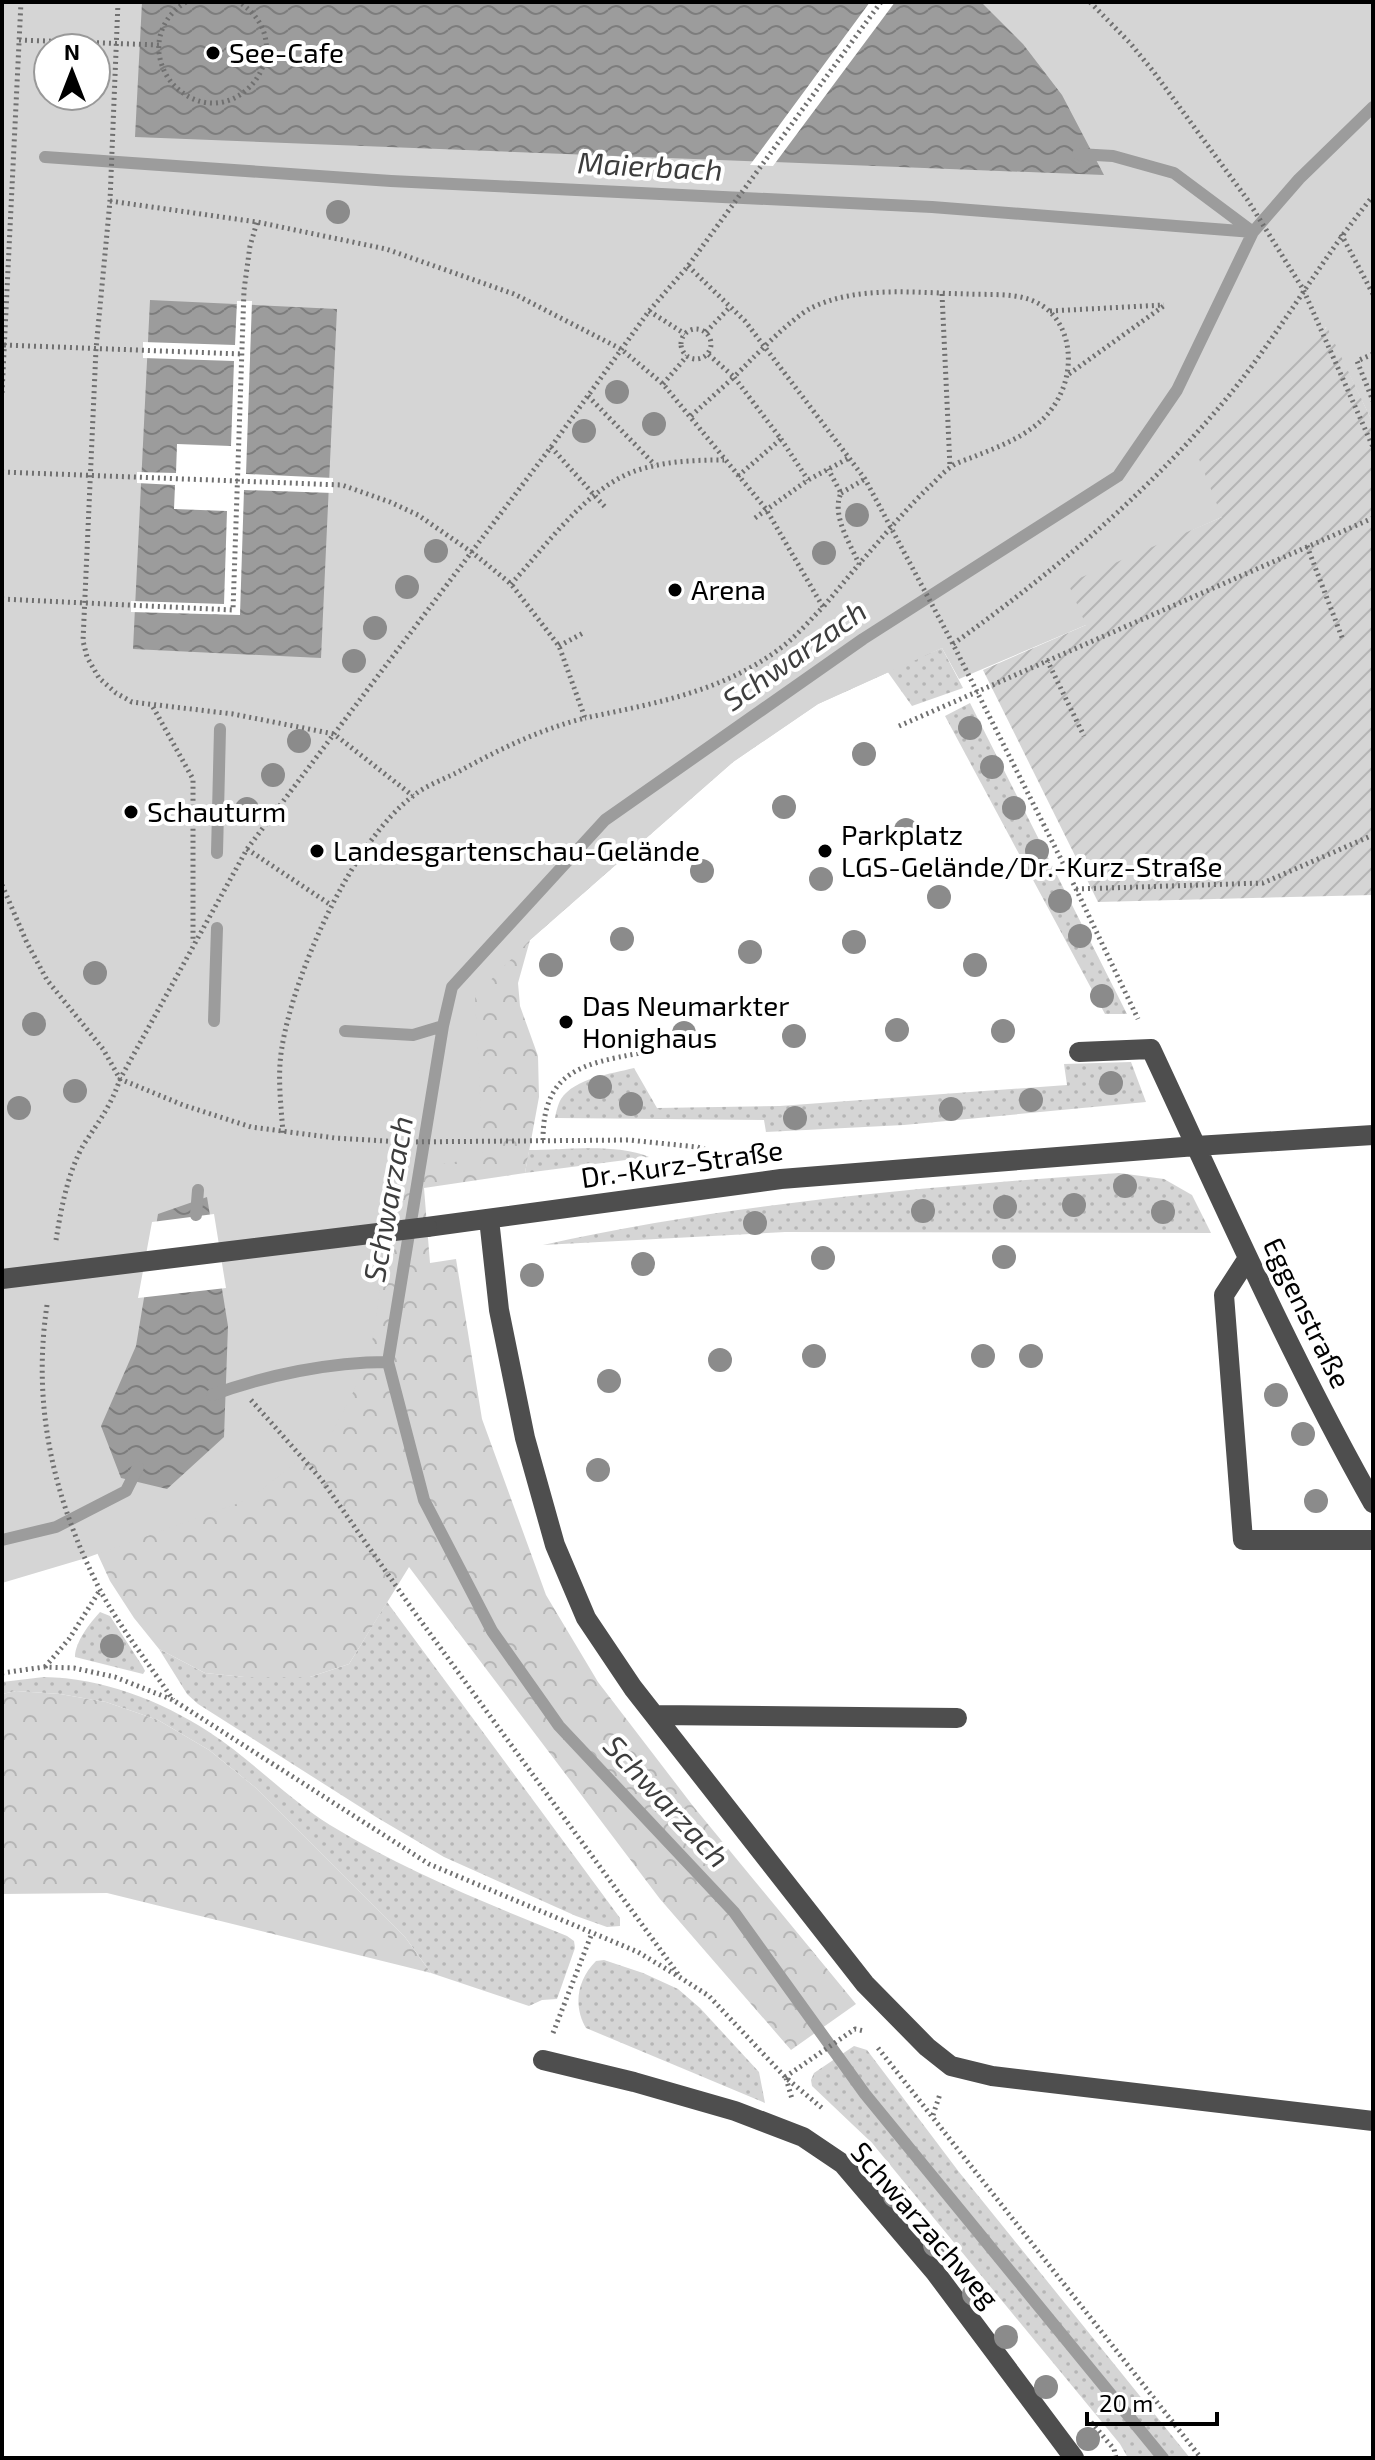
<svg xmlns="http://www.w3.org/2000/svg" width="1375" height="2460" viewBox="0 0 1375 2460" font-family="'Exo 2',sans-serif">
  <defs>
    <pattern id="grass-dots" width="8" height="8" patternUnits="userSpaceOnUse" patternTransform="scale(2)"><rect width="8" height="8" fill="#d5d5d5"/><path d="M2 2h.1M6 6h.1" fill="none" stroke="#b5b5b5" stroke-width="1.8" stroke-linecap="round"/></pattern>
    <pattern id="forest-crowns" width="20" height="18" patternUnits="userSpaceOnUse" patternTransform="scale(2)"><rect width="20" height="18" fill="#d5d5d5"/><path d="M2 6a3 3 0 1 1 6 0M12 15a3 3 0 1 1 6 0" fill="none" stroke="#b5b5b5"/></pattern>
    <pattern id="garden-furrows" width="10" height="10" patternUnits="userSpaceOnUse" patternTransform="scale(2)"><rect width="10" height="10" fill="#d5d5d5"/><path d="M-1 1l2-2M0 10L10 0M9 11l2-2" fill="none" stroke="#b5b5b5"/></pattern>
    <pattern id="water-waves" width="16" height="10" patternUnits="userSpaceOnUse" patternTransform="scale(2)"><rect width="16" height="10" fill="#9c9c9c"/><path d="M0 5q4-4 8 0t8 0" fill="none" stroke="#7d7d7d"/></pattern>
  </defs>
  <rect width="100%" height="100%" fill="#fff"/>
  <!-- grass -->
  <path fill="url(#grass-dots)" d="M942,648L963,688L912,706L887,671Z
    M970,703L1127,1014H1105L945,716Z
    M1131,1062L1146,1102L904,1125L766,1132L764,1120L555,1118C556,1112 558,1104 561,1099C575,1078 611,1074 634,1068L657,1108L780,1106L1067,1085L1064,1064Z
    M529,1150C565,1150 617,1143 649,1157L525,1173Z
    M1119,1173L1164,1179L1192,1195L1211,1233L785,1232L543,1245C733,1203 925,1187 1119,1173Z
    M387,1602L620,1918V1926L607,1927L576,1916L444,1857L376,1817L198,1704L187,1694L159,1649L205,1673L245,1677H310L349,1664Z
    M100,1612L110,1616L143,1667L145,1671L143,1674L75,1657C75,1642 90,1623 100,1612Z
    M44,1677C102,1678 160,1700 209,1732C252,1760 287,1798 330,1825C405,1871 486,1903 567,1936L574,1941L575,1948L557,1999L542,2000L529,2006L431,1973L405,1937L256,1788L209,1750L158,1720L106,1702L60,1694L16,1691L2,1694V1682Z
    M604,1960L643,1973L678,1989L700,2008L759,2072L765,2103L586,2028C573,2006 577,1980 596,1961Z
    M854,2046L867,2050L959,2172L1190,2458H1128L1120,2444L872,2143L812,2086L811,2080L814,2073Z"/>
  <!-- forest -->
  <path fill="url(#forest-crowns)" d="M942,648L818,704L733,762L530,940L518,983L520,1006L538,1056L539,1097L525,1173L424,1188L430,1263L456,1259L482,1419L546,1595L598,1682L693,1806L856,2004L791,2050L660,1899L409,1567L349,1664L310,1677H244L205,1673L159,1649L134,1618L110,1581L88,1533L354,879Z
    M16,1691L60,1694L106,1702L158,1720L209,1750L256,1788L405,1937L431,1973L107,1893L2,1894V1694Z"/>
  <!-- park -->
  <path fill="#d5d5d5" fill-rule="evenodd" d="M2,2H1373V423L1326,327L1222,517L1157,546L1086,625L959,679L942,648L818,704L733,762L530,940L475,996L483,1157L398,1172L369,1362L330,1436L250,1499L86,1558L2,1583ZM48,48H96V96H48Z"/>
  <!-- garden -->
  <path fill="url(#garden-furrows)" d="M1327,327L1373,423V895L1098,902L983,670L1086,625L1068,583L1222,517L1195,449Z"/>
  <!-- water -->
  <path fill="url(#water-waves)" d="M142,2H981L1023,44L1062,95L1104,175L135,137Z
    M150,300L337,309L321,658L133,649Z
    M207,1197L228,1326L224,1437L167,1489L121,1478L101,1426L136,1346L158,1214Z"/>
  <!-- pier -->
  <path fill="#fff" d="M870,2H895L773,166L750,165Z
    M237,301H252L246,474L333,478V493L244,490L240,615L131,612V601L224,604L227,511L174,509L175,485L137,483V472L176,473L177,444L231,446L234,361L143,358V342L235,345Z
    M214,1214L226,1288L138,1298L152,1222Z"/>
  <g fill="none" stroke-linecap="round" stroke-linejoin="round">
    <!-- stream -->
    <path stroke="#9c9c9c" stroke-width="12" d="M1078,154L1113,156L1174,173L1253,232
      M45,157L391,181L932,207L1253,232
      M217,853L220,729
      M214,1021L217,928
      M345,1031L413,1035L443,1026
      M196,1215L198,1190
      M212,1395C267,1375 330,1362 388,1362
      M2,1540L56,1527L126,1491L138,1467
      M1163,2458L865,2094L734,1912L559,1726L492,1631L424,1500L388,1362L443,1026L452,987L605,820L863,639L1118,476L1177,390L1253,232L1299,179L1373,107"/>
    <!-- path -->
    <path stroke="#707070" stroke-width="5" stroke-dasharray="2 4" stroke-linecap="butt" d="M118,2L110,201L96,349L83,641L87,657L99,678L116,693L132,702L233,714L334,734L413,796
      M186,2C168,13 157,31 159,53C161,68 168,81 179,90C236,137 306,46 239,2
      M1090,2L1130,43L1153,71L1247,199L1303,289L1373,447
      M19,40L159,45
      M110,201L257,222L386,249L514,294L621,349L663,384L766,509L823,607C809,621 795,638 778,650C721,692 652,704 585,718
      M1341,234L1373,294
      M688,266L745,321L865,479L953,644L1076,889L1138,1019
      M942,294L950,467
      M649,311L685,334
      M1050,311L1164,305
      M681 344a15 15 0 1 1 30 0a15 15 0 1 1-30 0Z
      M706,332L730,307
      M4,345L242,354
      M1373,354L1357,361L1373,401
      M1069,374L1165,305
      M663,384L687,356
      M2,393L21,2
      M588,396L655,465
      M691,416L734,377L708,354
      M781,439L808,480
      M551,447L605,507
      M2,472L342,485L390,502L418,515L473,553L511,584L559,646L585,718C538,730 498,750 456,773C442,780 425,786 413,796C352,842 294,973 282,1047C277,1075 281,1105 283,1133
      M738,476L781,439L734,377C753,358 789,320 811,308C858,285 917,293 968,294C987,295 1010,293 1028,299C1069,312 1077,361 1060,395C1044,430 1006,444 973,457C966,460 957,462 951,467C943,472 936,481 929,487C904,511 882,538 859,564
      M841,493L865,479
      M755,518L808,480L849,458
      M1307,546L1343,640
      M511,584C546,546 588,486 638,470C667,461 695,460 724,460
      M2,599L233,610L244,290L250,246L257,222
      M824,606L859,564C850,543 831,515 841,493L828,469
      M953,644C1055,571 1152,490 1231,393C1282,330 1321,259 1373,196
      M559,646L585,632
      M1047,660L1084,736
      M153,707L193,779V943
      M899,726L1373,518
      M247,849L331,905
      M2,885L27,943L47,980L103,1049L120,1079L183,1105L251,1127L335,1138L402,1142L629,1140L697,1147L721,1154
      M1076,889L1263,883L1373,835
      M543,1140C543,1071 582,1064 640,1053
      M56,1240C61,1209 68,1171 84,1144C99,1121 111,1106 120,1079L247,849L551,447L649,311L688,266L881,2
      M47,1305C32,1406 53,1497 99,1588C118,1625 150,1665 173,1700
      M251,1400L321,1479L415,1613L678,1974
      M45,1667L69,1639L100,1590
      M2,1673L44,1667L74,1668L115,1677L173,1700L429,1864L638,1952L681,1978L709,1996L785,2077L822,2108
      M553,2033L592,1933
      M878,2048L1201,2458
      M785,2077L855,2029L864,2031
      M786,2078L792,2099
      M933,2115L940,2094
      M1091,2422L1114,2449L1116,2458"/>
    <!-- minor -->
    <path stroke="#4e4e4e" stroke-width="20" d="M1079,1052L1151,1049C1222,1201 1290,1356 1373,1503
      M489,1219L499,1310L525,1438L555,1545L586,1618L633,1688L865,1984L927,2047L951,2066L992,2076L1373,2121
      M427,1227L781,1179L1196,1146L1373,1135
      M1248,1258L1224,1295L1243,1540H1373
      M654,1715L957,1718
      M543,2060L634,2082L735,2111L803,2137L843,2164L935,2272L1074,2458"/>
    <!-- minor-bridge -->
    <path stroke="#4e4e4e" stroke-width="20" d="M2,1279L427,1227"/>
  </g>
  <!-- trees -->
  <g fill="#8b8b8b">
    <circle cx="338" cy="212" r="12"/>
    <circle cx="617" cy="392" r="12"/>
    <circle cx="654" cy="424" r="12"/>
    <circle cx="584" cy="431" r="12"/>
    <circle cx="857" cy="515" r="12"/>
    <circle cx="436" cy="551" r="12"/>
    <circle cx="824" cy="553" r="12"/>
    <circle cx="407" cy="587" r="12"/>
    <circle cx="375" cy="628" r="12"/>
    <circle cx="354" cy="661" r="12"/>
    <circle cx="970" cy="728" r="12"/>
    <circle cx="299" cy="741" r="12"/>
    <circle cx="864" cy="754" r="12"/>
    <circle cx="992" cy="767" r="12"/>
    <circle cx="273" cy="775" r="12"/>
    <circle cx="784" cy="807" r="12"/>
    <circle cx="1014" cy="808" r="12"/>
    <circle cx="247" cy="809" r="12"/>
    <circle cx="906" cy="830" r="12"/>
    <circle cx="1037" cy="851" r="12"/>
    <circle cx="702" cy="871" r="12"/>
    <circle cx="821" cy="879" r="12"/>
    <circle cx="939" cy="897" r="12"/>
    <circle cx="1060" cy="901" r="12"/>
    <circle cx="1080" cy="936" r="12"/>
    <circle cx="622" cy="939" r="12"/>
    <circle cx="854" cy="942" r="12"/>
    <circle cx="750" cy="952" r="12"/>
    <circle cx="551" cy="965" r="12"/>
    <circle cx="975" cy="965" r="12"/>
    <circle cx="95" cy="973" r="12"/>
    <circle cx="1102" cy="996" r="12"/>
    <circle cx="34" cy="1024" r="12"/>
    <circle cx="897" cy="1030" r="12"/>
    <circle cx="1003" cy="1031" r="12"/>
    <circle cx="684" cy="1033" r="12"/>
    <circle cx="794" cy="1036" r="12"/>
    <circle cx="1111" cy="1083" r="12"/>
    <circle cx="600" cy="1087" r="12"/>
    <circle cx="75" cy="1091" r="12"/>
    <circle cx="1031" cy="1100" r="12"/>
    <circle cx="631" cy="1104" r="12"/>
    <circle cx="19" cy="1108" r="12"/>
    <circle cx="951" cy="1109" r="12"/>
    <circle cx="795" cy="1118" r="12"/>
    <circle cx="1125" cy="1186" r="12"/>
    <circle cx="1074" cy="1205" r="12"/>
    <circle cx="1005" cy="1207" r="12"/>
    <circle cx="923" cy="1211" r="12"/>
    <circle cx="1163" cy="1212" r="12"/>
    <circle cx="755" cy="1223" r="12"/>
    <circle cx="1004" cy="1257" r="12"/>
    <circle cx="823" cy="1258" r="12"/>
    <circle cx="643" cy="1264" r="12"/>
    <circle cx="532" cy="1275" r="12"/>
    <circle cx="814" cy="1356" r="12"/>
    <circle cx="983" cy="1356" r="12"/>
    <circle cx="1031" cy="1356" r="12"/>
    <circle cx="720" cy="1360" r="12"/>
    <circle cx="609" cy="1381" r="12"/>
    <circle cx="1276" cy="1395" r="12"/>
    <circle cx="1303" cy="1434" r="12"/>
    <circle cx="598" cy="1470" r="12"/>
    <circle cx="1316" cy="1501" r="12"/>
    <circle cx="112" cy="1646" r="12"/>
    <circle cx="895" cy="2196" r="12"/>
    <circle cx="935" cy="2245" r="12"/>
    <circle cx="974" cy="2294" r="12"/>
    <circle cx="1006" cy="2337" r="12"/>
    <circle cx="1046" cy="2387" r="12"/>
    <circle cx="1088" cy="2439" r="12"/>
  </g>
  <!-- markers -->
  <g fill="#000" stroke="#fff" stroke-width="3">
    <circle cx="213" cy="53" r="8"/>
    <circle cx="675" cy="590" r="8"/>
    <circle cx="131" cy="812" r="8"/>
    <circle cx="317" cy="851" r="8"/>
    <circle cx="825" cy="851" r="8"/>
    <circle cx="566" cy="1022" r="8"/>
  </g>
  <g text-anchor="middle" stroke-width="8" stroke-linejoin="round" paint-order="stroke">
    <!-- poi labels -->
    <g font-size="28" fill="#000" stroke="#fff" text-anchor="start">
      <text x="229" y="63">See-Cafe</text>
      <text x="691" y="600">Arena</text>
      <text x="147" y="822">Schauturm</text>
      <text x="841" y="845">Parkplatz<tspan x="841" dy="32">LGS-Gelände/Dr.-Kurz-Straße</tspan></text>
      <text x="333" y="861">Landesgartenschau-Gelände</text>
      <text x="582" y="1016">Das Neumarkter<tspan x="582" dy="32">Honighaus</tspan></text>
    </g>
    <!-- street labels -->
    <g font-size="28" fill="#000" stroke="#fff">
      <text transform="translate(682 1164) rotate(-8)" y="10">Dr.-Kurz-Straße</text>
      <text transform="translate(1307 1313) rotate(64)" y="10">Eggenstraße</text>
      <text transform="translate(925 2225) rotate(49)" y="10">Schwarzachweg</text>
    </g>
    <!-- water labels -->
    <g font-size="30" font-style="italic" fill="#3d3d3d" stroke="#fff">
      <text transform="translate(650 167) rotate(3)" y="10">Maierbach</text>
      <text transform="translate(795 656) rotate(-35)" y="10">Schwarzach</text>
      <text transform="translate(389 1199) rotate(-80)" y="10">Schwarzach</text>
      <text transform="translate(666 1802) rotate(47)" y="10">Schwarzach</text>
    </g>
  </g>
  <!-- border -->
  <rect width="1375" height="2460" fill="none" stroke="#000000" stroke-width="8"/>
  <!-- north arrow -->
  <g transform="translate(72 72)"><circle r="38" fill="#ffffff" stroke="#999999" stroke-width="2"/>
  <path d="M0-6L14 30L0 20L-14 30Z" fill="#000000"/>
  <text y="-12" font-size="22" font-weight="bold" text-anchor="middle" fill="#000000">N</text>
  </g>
  <!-- scale -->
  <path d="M1087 2412v12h130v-12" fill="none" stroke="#000000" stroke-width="4"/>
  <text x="1099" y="2412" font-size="24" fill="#000000" stroke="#ffffff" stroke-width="6" paint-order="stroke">20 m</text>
</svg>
